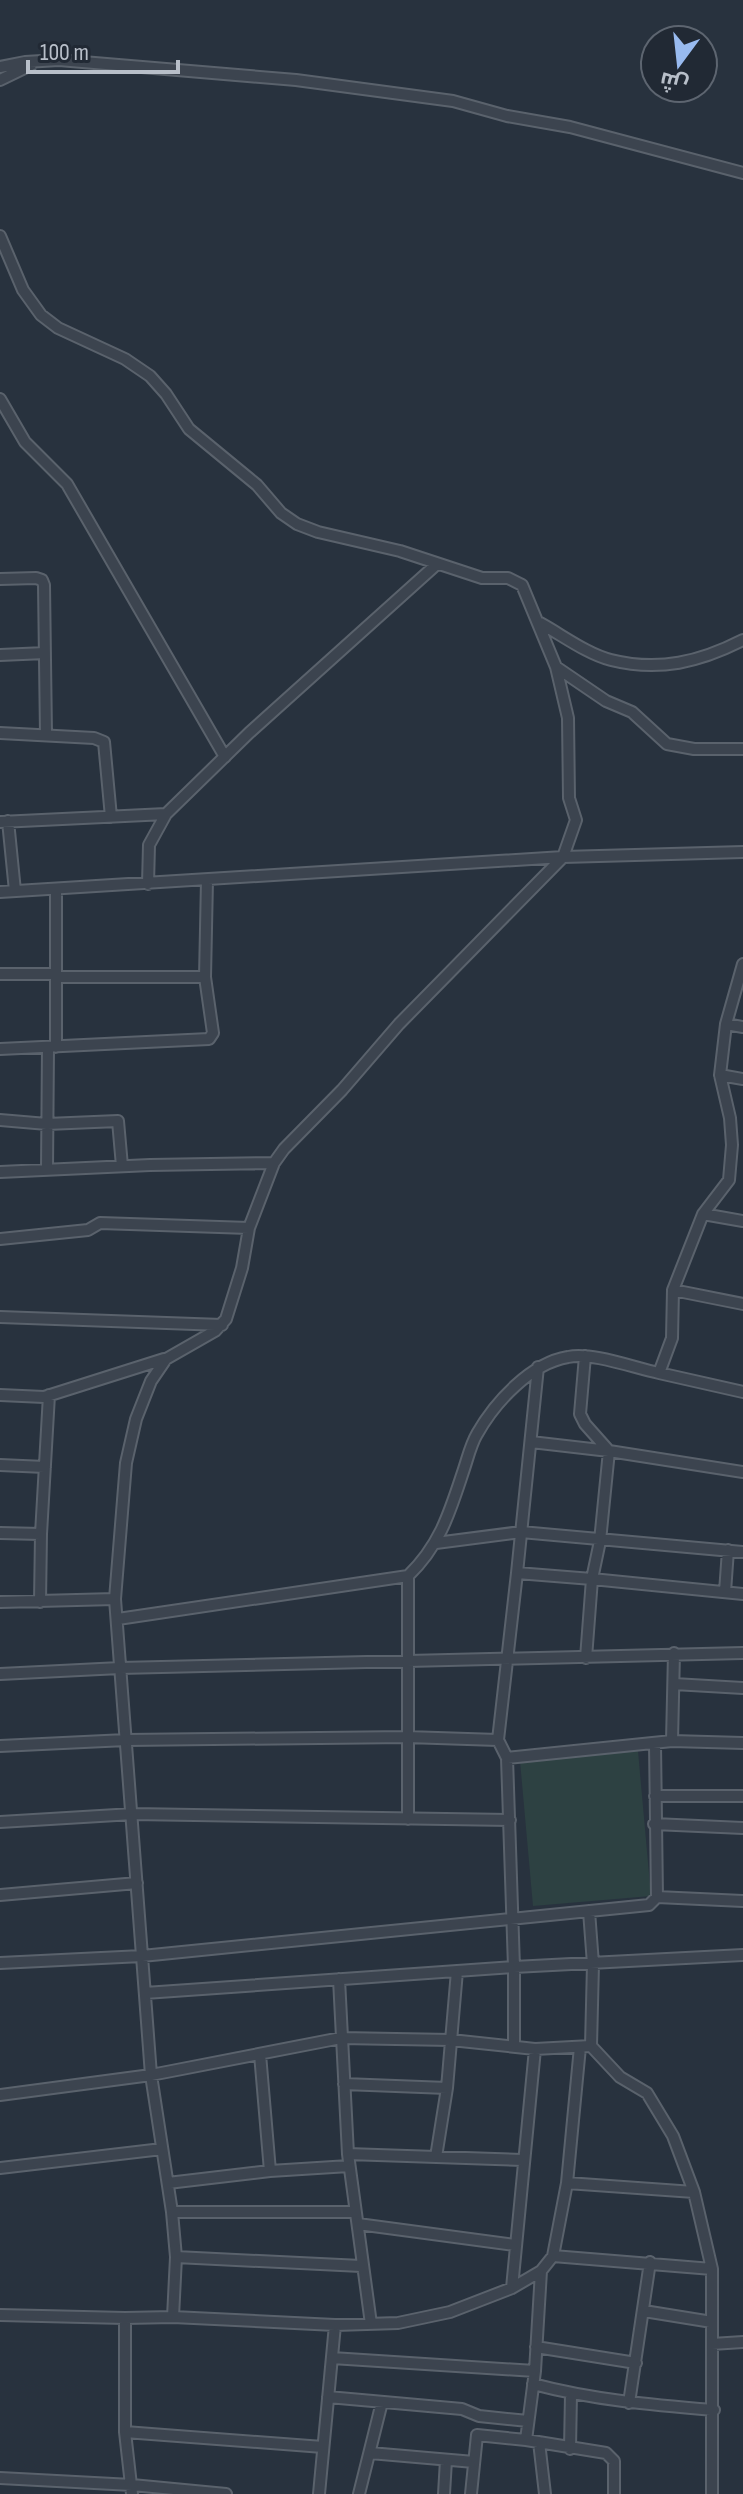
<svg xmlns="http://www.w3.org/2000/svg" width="743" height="2494" viewBox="0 0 743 2494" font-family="'Sofia Sans Condensed',Cairo,sans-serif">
  <rect width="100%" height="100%" fill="#28323e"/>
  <!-- green -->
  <path fill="#2d4142" d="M638,1751L651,1896L533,1906L520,1761Z"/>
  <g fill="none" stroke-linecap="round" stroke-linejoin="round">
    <defs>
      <path id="minor" d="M0,67L25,62L59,60L296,80L453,101L507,116L570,127L743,173
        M0,80L31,65
        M0,236L23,290L41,315L58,328L125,359L150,376L166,394L189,429L257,485L281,513L297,524L318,532L400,551L482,578H508L522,585L556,667L568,718L569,798L576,820L563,857L399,1024L342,1090L284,1149L274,1163L249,1228L242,1268L226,1319L215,1331L166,1359L151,1381L136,1419L126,1463L115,1599L151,2075L172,2212L176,2257L173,2317
        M0,399L25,442L67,484L225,757
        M0,579L36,578L42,580L44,585L46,735
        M540,623C562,635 587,654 611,660C659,672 700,662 743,640
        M0,655L45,653
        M556,667L606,701L632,712L667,744L694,749H743
        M0,733L94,738L104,742L111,817
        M8,821L15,891
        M0,822L166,814
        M148,884L149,845L166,814L249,733L437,564
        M0,892L563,857L743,852
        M0,974H57
        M57,977H205
        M726,1024L743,1027
        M56,1047V889
        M0,1049L209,1039L213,1033L205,977L207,880
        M720,1075L743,1079
        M0,1120L47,1124L118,1121L122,1166
        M47,1169L48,1048
        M0,1172L150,1165L274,1163
        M703,1214L743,1221
        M0,1239L88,1230L100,1223L249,1228
        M673,1290L743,1304
        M0,1317L222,1325
        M659,1373L743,1392
        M0,1395L44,1397L164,1359
        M531,1442L609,1451L743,1472
        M0,1465L45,1467
        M0,1533L41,1534
        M436,1543L521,1532L743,1552
        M517,1573L538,1367
        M725,1592L728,1550
        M0,1602L115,1599
        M40,1602L41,1534L49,1395
        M118,1619L408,1576
        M586,1658L592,1579L743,1594
        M0,1674L120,1668L743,1653
        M674,1684L743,1688
        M672,1741L674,1653
        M0,1746L126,1740L407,1737L498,1740
        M507,1758L672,1741L743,1743
        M655,1796H743
        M408,1819V1576C441,1544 450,1511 464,1469C468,1457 471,1444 477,1434C495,1402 531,1363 568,1357C593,1352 634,1368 659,1373L672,1338L673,1290L703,1214L729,1180L732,1145L730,1118L720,1075L726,1024L743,964
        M0,1822L133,1814L510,1820
        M654,1824L743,1828
        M0,1895L137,1883
        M657,1897L743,1901
        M589,1911L593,1964L591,2046L620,2077L647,2093L673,2136L694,2192L712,2269
        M0,1963L142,1956L649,1905L657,1897L655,1744
        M339,1979L348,2154L371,2324
        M145,1993L514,1967L743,1955
        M514,2047V1967L507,1758L498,1740L517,1573L592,1579L600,1541L609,1451L585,1424L580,1414L585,1356
        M260,2054L270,2171
        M344,2084L447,2088
        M0,2095L151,2075L341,2038L451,2040L535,2049L591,2046
        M348,2154L522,2160
        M436,2157L447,2088L457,1971
        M0,2168L162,2149
        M168,2183L270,2171L349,2166
        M567,2183L694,2192
        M172,2212H355
        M358,2224L515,2245
        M553,2256L567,2183L580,2047
        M176,2257L361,2266
        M512,2288L535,2049
        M644,2311L712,2322
        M0,2315L125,2318L173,2317L335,2325L398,2323L450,2312L512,2288L541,2271L553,2256L712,2269V2344L743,2342
        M125,2318V2432L132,2494
        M536,2347L636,2363
        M332,2358L535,2371
        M533,2384C593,2400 653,2405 714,2410
        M328,2397L462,2409L479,2416L528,2421
        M629,2403L650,2262
        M125,2432L323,2447
        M526,2440L535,2371L541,2271
        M539,2442L545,2494
        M570,2449L571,2394
        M370,2453L474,2462
        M0,2478L132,2485L226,2494
        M319,2494L335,2325
        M359,2494L382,2402
        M444,2494L446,2460
        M471,2494L477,2435L526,2440L606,2453L614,2461V2494
        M712,2494V2344"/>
    </defs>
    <!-- minor casing -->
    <use href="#minor" stroke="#5a626c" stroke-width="14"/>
    <!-- minor -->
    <use href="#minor" stroke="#3c444f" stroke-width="10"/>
  </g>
  <!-- north arrow -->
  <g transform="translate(679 64) rotate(195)"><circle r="38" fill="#212934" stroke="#5d6570" stroke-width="2"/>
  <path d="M0-6L14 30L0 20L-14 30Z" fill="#98baef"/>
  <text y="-12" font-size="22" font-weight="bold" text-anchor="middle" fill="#b8bfc9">ش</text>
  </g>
  <!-- scale -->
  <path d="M28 60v12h150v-12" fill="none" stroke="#b8bfc9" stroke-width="4"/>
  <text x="40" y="60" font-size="24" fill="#b8bfc9" stroke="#212934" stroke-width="6" paint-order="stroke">100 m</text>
</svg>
